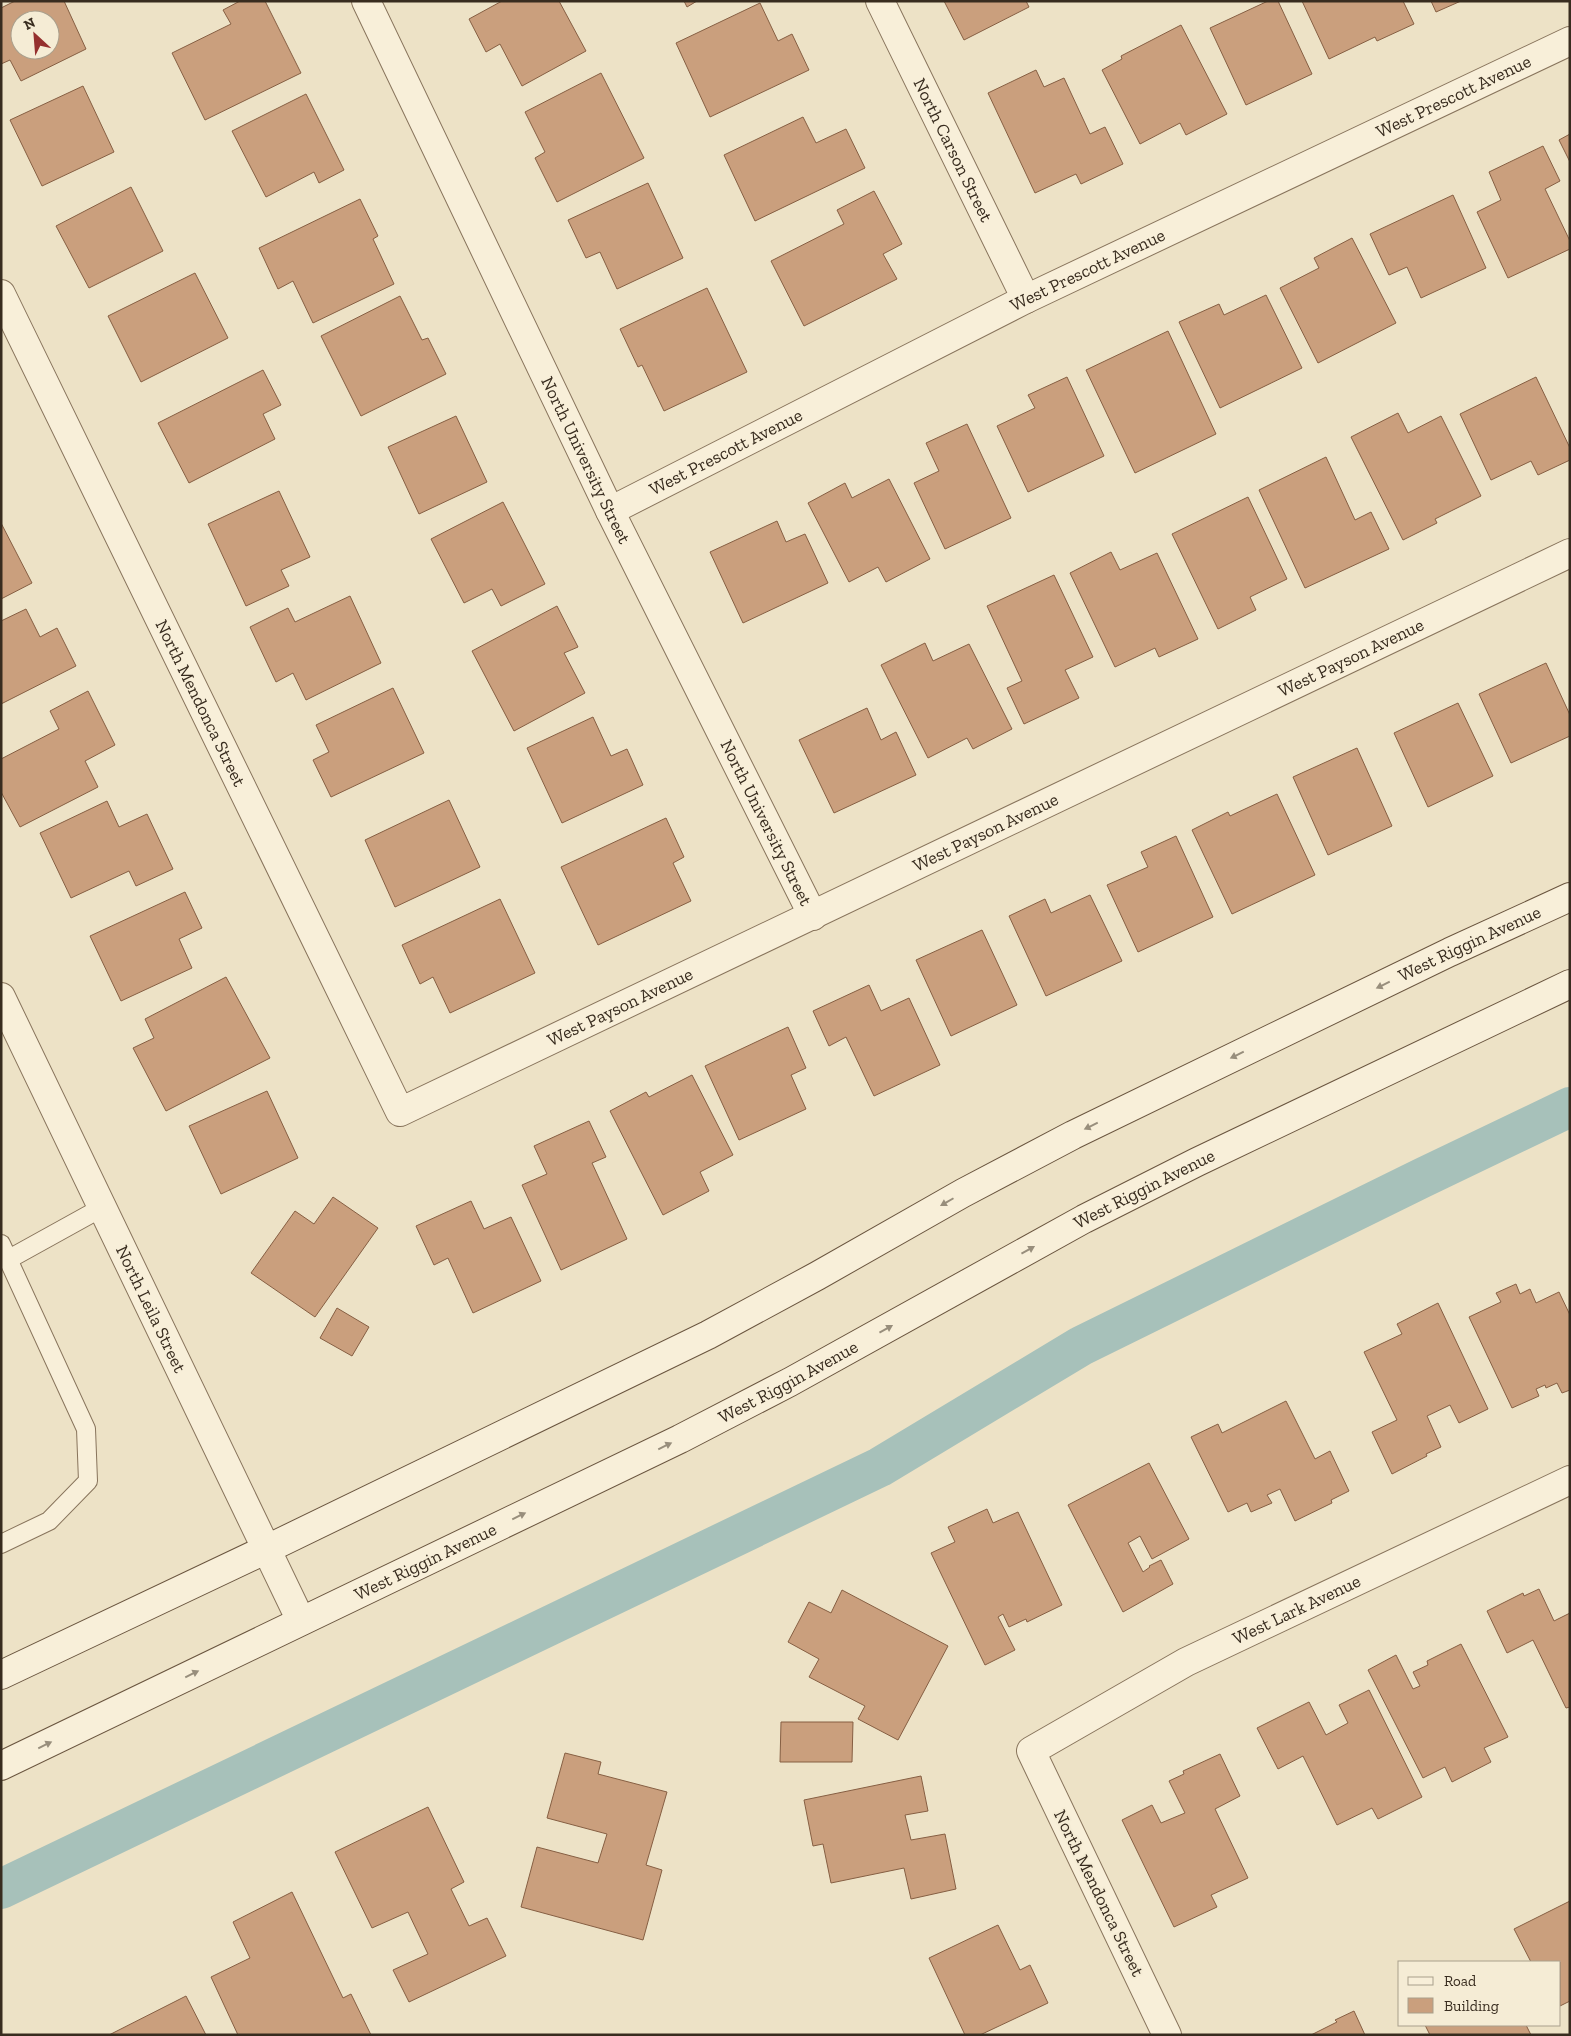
<svg xmlns="http://www.w3.org/2000/svg" width="1571" height="2036" viewBox="0 0 1571 2036" font-family="'Zilla Slab',serif">
  <rect width="100%" height="100%" fill="#ede2c6"/>
  <g fill="none" stroke-linecap="round" stroke-linejoin="round">
    <!-- canal -->
    <path stroke="#a7c1ba" stroke-width="40" d="M1,1889L880,1467L1081,1346L1422,1178L1570,1107"/>
  </g>
  <!-- building -->
  <path fill="#ca9f7d" stroke="#865f43" fill-rule="evenodd" d="M15,1H64L86,49L21,81L10,60L1,64V8ZM20,20H50V50H20Z
    M240,1H265L301,73L205,120L172,53L231,24L223,10Z
    M502,1H559L586,51L522,86L500,44L486,52L469,19Z
    M684,1H697L687,7Z
    M944,1H1026L1029,7L964,40Z
    M1268,1H1278L1312,74L1246,105L1210,28Z
    M1302,1H1403L1414,24L1377,41L1375,37L1329,59Z
    M1431,1H1461L1436,12Z
    M760,3L778,41L792,34L809,70L710,117L676,43Z
    M1181,25L1227,114L1186,135L1180,123L1140,144L1102,70L1122,59L1121,56Z
    M1036,70L1044,87L1064,78L1090,134L1105,127L1123,164L1081,184L1076,174L1035,193L988,93Z
    M601,73L644,158L557,202L535,158L545,152L525,112Z
    M83,86L114,152L42,186L10,120Z
    M306,94L344,170L319,183L314,172L266,197L232,131Z
    M803,117L816,143L846,129L865,168L755,221L724,155Z
    M1570,134V162L1559,140Z
    M1543,146L1560,181L1545,189L1570,241V249L1508,278L1477,212L1501,200L1489,172Z
    M648,183L683,258L617,289L600,252L586,258L568,220Z
    M131,187L163,251L89,288L56,226Z
    M874,191L902,244L883,254L897,279L804,326L771,261L844,224L837,210Z
    M1453,195L1486,268L1421,298L1407,267L1389,275L1370,234Z
    M360,199L378,236L373,239L394,284L313,323L293,281L278,289L259,248Z
    M1352,238L1396,323L1318,363L1280,288L1319,268L1314,258Z
    M195,273L228,338L141,382L108,316Z
    M707,288L747,372L664,411L642,365L638,367L620,329Z
    M1266,295L1302,368L1220,408L1179,322L1219,304L1224,315Z
    M400,296L422,340L428,338L446,374L361,416L321,336Z
    M1168,331L1216,434L1135,473L1086,370Z
    M263,370L281,405L263,414L275,439L189,483L158,423Z
    M1067,377L1104,456L1028,492L997,426L1035,408L1028,395Z
    M1536,377L1570,448V460L1538,475L1531,461L1491,480L1460,414Z
    M1398,413L1408,433L1441,416L1481,496L1435,519L1437,523L1403,540L1351,437Z
    M456,416L487,482L419,514L388,447Z
    M967,424L1011,518L945,549L914,483L939,471L926,443Z
    M1326,457L1355,520L1371,512L1389,549L1305,588L1259,490Z
    M889,479L930,559L886,582L878,567L849,582L808,503L845,483L852,498Z
    M279,491L310,557L281,570L289,586L246,606L208,524Z
    M1248,497L1287,579L1250,597L1256,610L1218,629L1172,534Z
    M503,502L545,584L501,606L492,589L464,603L431,539Z
    M777,521L786,542L805,534L828,583L743,623L710,552Z
    M1,523L32,583L1,599Z
    M1111,552L1120,570L1157,553L1198,639L1159,657L1155,648L1115,667L1070,573Z
    M1054,575L1093,657L1065,670L1079,698L1024,724L1007,688L1022,681L987,606Z
    M350,596L381,663L306,700L293,673L276,682L250,627L288,608L295,622Z
    M557,606L578,647L564,653L585,693L514,731L472,651Z
    M26,609L40,637L57,628L76,666L1,704V621Z
    M925,643L933,661L969,644L1012,729L973,749L967,738L928,758L881,665Z
    M1546,663L1570,715V736L1511,763L1479,694Z
    M393,688L424,753L331,797L313,760L329,752L316,725Z
    M88,691L115,745L85,761L98,787L20,827L1,792V759L59,729L50,711Z
    M1458,703L1493,776L1428,807L1394,733Z
    M867,708L881,740L896,732L916,775L834,813L799,740Z
    M593,717L611,756L627,749L643,785L562,823L527,748Z
    M1357,748L1392,826L1328,855L1293,777Z
    M1277,794L1315,875L1232,914L1192,830L1228,812L1230,816Z
    M449,800L480,867L395,907L365,840Z
    M107,801L119,827L147,814L173,869L136,886L129,871L71,898L40,833Z
    M666,818L684,857L673,863L691,901L598,945L561,867Z
    M1176,836L1213,917L1138,952L1107,885L1148,867L1141,852Z
    M185,892L202,928L179,939L192,968L121,1001L90,936Z
    M1090,895L1122,961L1046,996L1009,916L1045,899L1051,913Z
    M500,899L535,973L450,1013L433,977L420,984L402,945Z
    M982,930L1017,1005L951,1036L916,960Z
    M226,977L270,1058L166,1111L133,1048L154,1038L145,1019Z
    M869,985L881,1011L909,998L940,1065L874,1096L846,1037L829,1046L813,1011Z
    M788,1027L806,1068L791,1075L806,1109L739,1140L705,1066Z
    M692,1075L733,1155L700,1172L709,1191L663,1215L610,1111L646,1092L649,1097Z
    M267,1091L298,1158L221,1194L189,1126Z
    M589,1121L606,1157L592,1163L627,1239L561,1270L522,1185L547,1174L534,1146Z
    M333,1197L378,1228L315,1317L251,1273L295,1211L314,1224Z
    M471,1201L484,1229L511,1217L541,1281L473,1313L448,1258L434,1265L416,1226Z
    M1516,1284L1520,1294L1530,1289L1536,1303L1559,1292L1570,1315V1390L1562,1393L1557,1383L1546,1388L1545,1385L1536,1389L1539,1396L1512,1408L1469,1317L1501,1302L1496,1293Z
    M1438,1303L1488,1409L1459,1423L1450,1405L1427,1416L1441,1447L1426,1454L1427,1456L1392,1474L1372,1432L1397,1420L1364,1352L1402,1334L1397,1324Z
    M337,1308L369,1327L352,1356L320,1338Z
    M1286,1401L1315,1459L1330,1451L1349,1491L1331,1500L1332,1503L1295,1521L1280,1489L1267,1495L1272,1503L1251,1512L1247,1503L1228,1512L1191,1437L1218,1424L1222,1433Z
    M1149,1463L1189,1539L1152,1559L1140,1536L1128,1543L1143,1572L1150,1567L1149,1566L1161,1560L1173,1584L1123,1612L1068,1505Z
    M987,1509L993,1523L1018,1512L1062,1605L1027,1622L1026,1619L1009,1627L1003,1614L998,1617L1015,1650L985,1665L931,1553L955,1542L948,1527Z
    M1539,1589L1554,1621L1570,1613V1707L1566,1708L1533,1640L1507,1653L1487,1611L1523,1593L1524,1596Z
    M842,1590L948,1646L898,1740L858,1719L865,1706L809,1677L819,1659L788,1642L809,1602L831,1613Z
    M1461,1644L1508,1737L1484,1748L1491,1762L1452,1782L1445,1767L1423,1778L1368,1670L1396,1655L1413,1689L1420,1686L1413,1672L1428,1665L1427,1661Z
    M1369,1690L1422,1797L1378,1819L1372,1808L1337,1825L1303,1756L1278,1769L1257,1728L1309,1702L1326,1735L1348,1723L1339,1705Z
    M781,1722H853L852,1762H780Z
    M565,1753L601,1762L598,1774L667,1792L646,1865L662,1870L643,1940L521,1907L537,1847L598,1863L607,1834L547,1818Z
    M1220,1754L1240,1796L1215,1809L1248,1878L1211,1895L1217,1907L1174,1927L1122,1820L1152,1805L1161,1823L1185,1813L1169,1781L1184,1774L1183,1771Z
    M921,1776L928,1811L905,1815L911,1840L945,1834L956,1889L911,1899L904,1868L831,1883L823,1844L813,1846L804,1800Z
    M428,1807L464,1882L451,1889L469,1926L487,1918L506,1956L409,2002L393,1970L428,1954L408,1912L372,1928L335,1852Z
    M292,1892L343,1998L351,1994L371,2035H238L211,1977L250,1958L233,1922Z
    M1570,1901V2001L1560,2006V1962H1531L1514,1929Z
    M998,1925L1020,1970L1030,1965L1048,2003L980,2035H965L929,1958Z
    M186,1996L206,2035H109Z
    M1354,2011L1365,2035H1311L1337,2022L1335,2020Z
    M1425,2025H1526L1531,2035H1430Z"/>
  <g fill="none" stroke-linecap="round" stroke-linejoin="round">
    <defs>
      <path id="lane" d="M1,1244L86,1429L88,1481L49,1521L1,1544
        M9,1259L103,1207"/>
      <g id="street">
        <path id="s1" d="M366,1L610,511L813,916"/>
        <path id="s2" d="M880,1L1026,299"/>
        <path id="s3" d="M1,294L400,1112L1570,553"/>
        <path id="s4" d="M610,511L1026,299L1570,41"/>
        <path id="s5" d="M1,997L301,1621"/>
        <path id="s6" d="M1167,2035L1031,1751L1186,1662L1570,1480"/>
      </g>
      <g id="secondary">
        <path id="s7" d="M1,1675L267,1549L708,1335L817,1276L963,1193L1073,1135L1450,952L1570,897"/>
        <path id="s8" d="M1,1766L680,1439L790,1382L1084,1219L1197,1162L1570,984"/>
      </g>
    </defs>
    <!-- lane casing -->
    <use href="#lane" stroke="#88745c" stroke-width="20"/>
    <!-- street casing -->
    <use href="#street" stroke="#88745c" stroke-width="30"/>
    <!-- secondary casing -->
    <use href="#secondary" stroke="#6a553f" stroke-width="30"/>
    <!-- lane -->
    <use href="#lane" stroke="#f8efd9" stroke-width="18"/>
    <!-- street -->
    <use href="#street" stroke="#f8efd9" stroke-width="28"/>
    <!-- secondary -->
    <use href="#secondary" stroke="#f8efd9" stroke-width="28"/>
  </g>
  <!-- one-way arrows -->
  <defs><path id="oneway-solid" d="M-6-.8H1V-3.2L6.5 0L1 3.2V.8H-6Z" transform="scale(1.25)"/></defs>
  <g fill="#988e7c">
    <use href="#oneway-solid" transform="translate(1383 985) rotate(154)"/>
    <use href="#oneway-solid" transform="translate(1237 1055) rotate(154)"/>
    <use href="#oneway-solid" transform="translate(1091 1126) rotate(154)"/>
    <use href="#oneway-solid" transform="translate(947 1202) rotate(150)"/>
    <use href="#oneway-solid" transform="translate(1028 1250) rotate(-29)"/>
    <use href="#oneway-solid" transform="translate(886 1329) rotate(-29)"/>
    <use href="#oneway-solid" transform="translate(665 1446) rotate(-26)"/>
    <use href="#oneway-solid" transform="translate(519 1516) rotate(-26)"/>
    <use href="#oneway-solid" transform="translate(192 1674) rotate(-26)"/>
    <use href="#oneway-solid" transform="translate(45 1745) rotate(-26)"/>
  </g>
  <g text-anchor="middle" stroke-width="4" stroke-linejoin="round" paint-order="stroke">
    <!-- street labels -->
    <g font-size="18" fill="#382c1f" stroke="#f5ecd5">
      <text dy="6" stroke="none"><textPath href="#s4" startOffset="940">West Prescott Avenue</textPath></text>
      <text dy="6" stroke="none"><textPath href="#s2" startOffset="166">North Carson Street</textPath></text>
      <text dy="6" stroke="none"><textPath href="#s4" startOffset="535">West Prescott Avenue</textPath></text>
      <text dy="6" stroke="none"><textPath href="#s4" startOffset="130">West Prescott Avenue</textPath></text>
      <text dy="6" stroke="none"><textPath href="#s1" startOffset="509">North University Street</textPath></text>
      <text dy="6" stroke="none"><textPath href="#s3" startOffset="1964">West Payson Avenue</textPath></text>
      <text dy="6" stroke="none"><textPath href="#s3" startOffset="455">North Mendonca Street</textPath></text>
      <text dy="6" stroke="none"><textPath href="#s1" startOffset="914">North University Street</textPath></text>
      <text dy="6" stroke="none"><textPath href="#s3" startOffset="1559">West Payson Avenue</textPath></text>
      <text dy="6" stroke="none"><textPath href="#s7" startOffset="1641">West Riggin Avenue</textPath></text>
      <text dy="6" stroke="none"><textPath href="#s3" startOffset="1154">West Payson Avenue</textPath></text>
      <text dy="6" stroke="none"><textPath href="#s8" startOffset="1281">West Riggin Avenue</textPath></text>
      <text dy="6" stroke="none"><textPath href="#s5" startOffset="346">North Leila Street</textPath></text>
      <text dy="6" stroke="none"><textPath href="#s8" startOffset="876">West Riggin Avenue</textPath></text>
      <text dy="6" stroke="none"><textPath href="#s8" startOffset="471">West Riggin Avenue</textPath></text>
      <text dy="6" stroke="none"><textPath href="#s6" startOffset="616">West Lark Avenue</textPath></text>
      <text transform="translate(1099 1893) rotate(64)" y="6">North Mendonca Street</text>
    </g>
  </g>
  <!-- border -->
  <rect width="1571" height="2036" fill="none" stroke="#382c1f" stroke-width="5"/>
  <!-- legend -->
  <rect x="1398" y="1961" width="162" height="65" fill="#f5ecd5" stroke="#a99f8c"/>
  <rect x="1408" y="1977" width="25" height="8" fill="#f8efd9" stroke="#a99f8c"/>
  <text x="1444" y="1986" font-size="15" fill="#382c1f">Road</text>
  <rect x="1408" y="1998" width="25" height="15" fill="#ca9f7d" stroke="#a99f8c"/>
  <text x="1444" y="2011" font-size="15" fill="#382c1f">Building</text>
  <!-- north arrow -->
  <g transform="translate(35 35) rotate(334)"><circle r="24" fill="#f5ecd5" stroke="#a99f8c"/>
  <path d="M0-4L9 19L0 12L-9 19Z" fill="#95302e"/>
  <text y="-8" font-size="14" font-weight="bold" text-anchor="middle" fill="#382c1f">N</text>
  </g>
</svg>
